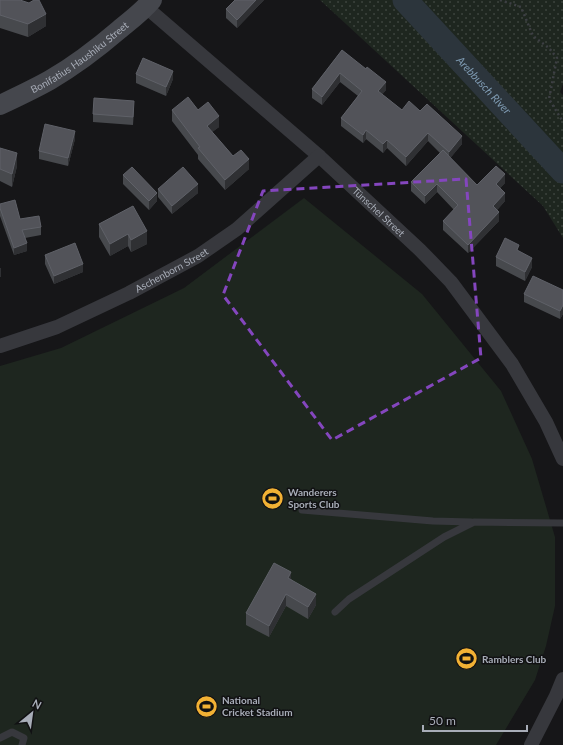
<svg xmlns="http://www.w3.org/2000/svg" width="563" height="745" viewBox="0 0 563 745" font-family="Lato,sans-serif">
  <defs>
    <pattern id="grass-dots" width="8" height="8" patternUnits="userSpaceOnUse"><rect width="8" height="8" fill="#1e261f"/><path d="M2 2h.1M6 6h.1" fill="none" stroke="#3c433d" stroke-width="1.8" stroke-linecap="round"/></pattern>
  </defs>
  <rect width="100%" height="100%" fill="#161618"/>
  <!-- grass -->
  <path fill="url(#grass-dots)" d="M320,0H563V84L560,92L563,95V238L543,206Z"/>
  <!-- garden -->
  <path fill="#1e261f" d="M304,198L422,294L501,391L532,459L555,537V606L546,646L535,680L496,745H0V366L61,348L184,288Z"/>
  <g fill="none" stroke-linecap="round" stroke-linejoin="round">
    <!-- river -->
    <path stroke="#2c353c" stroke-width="25" id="s1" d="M405,0L563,171"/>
    <!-- path -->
    <path stroke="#3d3f44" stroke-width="2.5" stroke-dasharray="2 3" stroke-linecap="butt" d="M500,0L521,7L533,36L549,48L557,58L549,99L563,122"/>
    <!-- lane -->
    <path stroke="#37383d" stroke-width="7" d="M302,510L433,521L471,522
      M335,612L349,599L444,537L474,522L563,523
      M0,738L12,732L24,738L22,745"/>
    <!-- street -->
    <g stroke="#37383d" stroke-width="14">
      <path id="s2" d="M146,7L319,156L420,250L451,282L512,364L546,422L563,459"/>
      <path id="s3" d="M0,346L57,327L129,293L198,256L237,229L319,156"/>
      <path d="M531,745L556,696L563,679"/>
    </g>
    <!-- secondary -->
    <path stroke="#45474d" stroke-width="20" id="s4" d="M0,105C17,97 34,89 50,80C74,66 99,47 120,29C131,20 143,11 152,0"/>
  </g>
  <!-- wall -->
  <path fill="#47494d" d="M0,0L46,26L28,37L0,28Z
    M235,0H264L237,28L226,18V9Z
    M342,50L386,90L382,94L402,110L420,111L462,144L450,158L477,185L505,183L500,188L505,201L497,210L499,221L468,253L443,230V221L454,210L437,192L425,204L411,191V182L440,153L428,141L406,166L387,148L383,153L366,139L363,143L341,126V118L358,96L340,82L322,105L312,98V89Z
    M136,74L173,79L166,96L136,83Z
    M134,109L133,125L93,122V114Z
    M172,110H198L219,127L212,132L233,156L249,169L225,190L198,159V155L172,121Z
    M75,139L68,166L39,159V151Z
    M0,148L17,166L12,187L0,181Z
    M123,175L157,201L149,210L123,184Z
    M158,189L198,193L172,214L158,197Z
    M0,204L20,219L41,227V235L25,238L27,251L14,255L0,216Z
    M133,206L147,244L131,252L128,246L110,256L99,237V224Z
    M519,251L532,267L525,281L496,266V257Z
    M45,255L83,272L54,284L45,264Z
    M563,290V314L560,319L524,302V294Z
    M291,579L316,605L308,619L286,606L269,637L246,625V613Z"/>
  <!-- shaded-wall -->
  <path fill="#2f3033" d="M256,0H264L237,28V20Z
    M46,14V26L28,37V24Z
    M173,71V79L166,96V87Z
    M340,73V82L322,105V97Z
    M386,82V90L378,100V91Z
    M219,116V127L207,136V126Z
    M366,130V139L363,143V135Z
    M75,131V139L68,166V158Z
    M428,133V141L406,166V157Z
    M462,136V144L449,160V152Z
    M387,140V148L383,153V144Z
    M17,153V166L12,187V174Z
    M249,159V169L225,190V180Z
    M505,174V183L496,192V184Z
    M198,184V193L172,214V206Z
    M437,184V192L425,204V196Z
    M157,193V201L149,210V201Z
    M505,193V201L493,215V206Z
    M499,212V221L468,253V245Z
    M147,231V244L131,252V240Z
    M128,234V246L110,256V244Z
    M27,243V251L14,255V248Z
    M532,258V267L525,281V272Z
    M83,264V272L54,284V276Z
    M0,268H1V277H0Z
    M563,305V314L560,319V311Z
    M291,572V584L288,578Z
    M286,594V606L269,637V626Z
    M316,594V605L308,619V607Z"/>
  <!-- building -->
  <path fill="#525359" stroke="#5f6168" d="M0,0H20L29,3L34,0H39L46,14L28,24L0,15Z
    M235,0H256L237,20L226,9Z
    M342,50L366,69L367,67L386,82L378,91L402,110L409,101L420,111L427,104L462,136L449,152L428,133L406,157L387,140L383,144L366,130L363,135L341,118L362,91L340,73L322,97L312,89Z
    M143,58L173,71L166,87L136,74Z
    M188,97L198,110L208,102L219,116L207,126L233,156L241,150L249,159L225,180L198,148L200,147L172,110Z
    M94,98L134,101L133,117L93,114Z
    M45,124L75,131L68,158L39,151Z
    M0,148L17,153L12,174L0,169Z
    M443,150L477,185L496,166L505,174L496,184L505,193L493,206L499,212L468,245L443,221L458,205L437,184L425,196L411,182Z
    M132,167L157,193L149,201L123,175Z
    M183,167L198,184L172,206L158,189Z
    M15,200L20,219L39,216L41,227L22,230L27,243L14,248L0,208V204Z
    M133,206L147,231L131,240L128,234L110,244L99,224Z
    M505,238L519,245L517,250L532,258L525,272L496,257Z
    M75,243L83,264L54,276L45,255Z
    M533,276L563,290V305L560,311L524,294Z
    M274,563L291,572L288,578L316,594L308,607L286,594L269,626L246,613Z"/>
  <!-- marked area -->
  <path fill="none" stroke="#8446be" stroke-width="3" stroke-dasharray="8 5" stroke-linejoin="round" d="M466,179L481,358L332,440L223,295L263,191Z"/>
  <!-- icons -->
  <defs>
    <symbol id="stadium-disc" viewBox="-11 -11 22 22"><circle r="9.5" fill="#f2b134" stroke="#111113"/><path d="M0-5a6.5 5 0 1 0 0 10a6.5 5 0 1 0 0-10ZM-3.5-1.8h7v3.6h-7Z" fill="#111"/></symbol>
  </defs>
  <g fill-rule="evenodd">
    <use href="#stadium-disc" x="260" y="486" width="25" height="25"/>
    <use href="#stadium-disc" x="454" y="646" width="25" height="25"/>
    <use href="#stadium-disc" x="194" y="694" width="25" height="25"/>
  </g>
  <g text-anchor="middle" stroke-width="3" stroke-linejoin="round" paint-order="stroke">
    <!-- street labels -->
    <g font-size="10" fill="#a8adb8" stroke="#111113">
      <text dy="4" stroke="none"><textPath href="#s4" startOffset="93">Bonifatius Haushiku Street</textPath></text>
      <text dy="4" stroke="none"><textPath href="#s2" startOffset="310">Tünschel Street</textPath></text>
      <text dy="4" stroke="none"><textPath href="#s3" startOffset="188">Aschenborn Street</textPath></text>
    </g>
    <!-- poi labels -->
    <g font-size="10" font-weight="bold" fill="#a8adb8" stroke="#111113" text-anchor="start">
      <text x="288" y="496">Wanderers<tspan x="288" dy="12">Sports Club</tspan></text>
      <text x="482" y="663">Ramblers Club</text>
      <text x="222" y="704">National<tspan x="222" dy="12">Cricket Stadium</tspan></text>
    </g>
    <!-- water labels -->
    <g font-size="11" font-style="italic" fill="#7f9bb3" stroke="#111113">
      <text dy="4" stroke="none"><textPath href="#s1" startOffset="116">Arebbusch River</textPath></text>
    </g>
  </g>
  <!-- north arrow -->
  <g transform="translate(32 713) rotate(29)" stroke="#111113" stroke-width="3" paint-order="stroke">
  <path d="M0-3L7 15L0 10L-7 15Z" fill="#a8adb8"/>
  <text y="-6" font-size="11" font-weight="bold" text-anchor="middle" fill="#a8adb8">N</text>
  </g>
  <!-- scale -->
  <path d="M423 725v6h104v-6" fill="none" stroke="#a8adb8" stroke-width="2"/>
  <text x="429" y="725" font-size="12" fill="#a8adb8" stroke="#111113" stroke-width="3" paint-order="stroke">50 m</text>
</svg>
